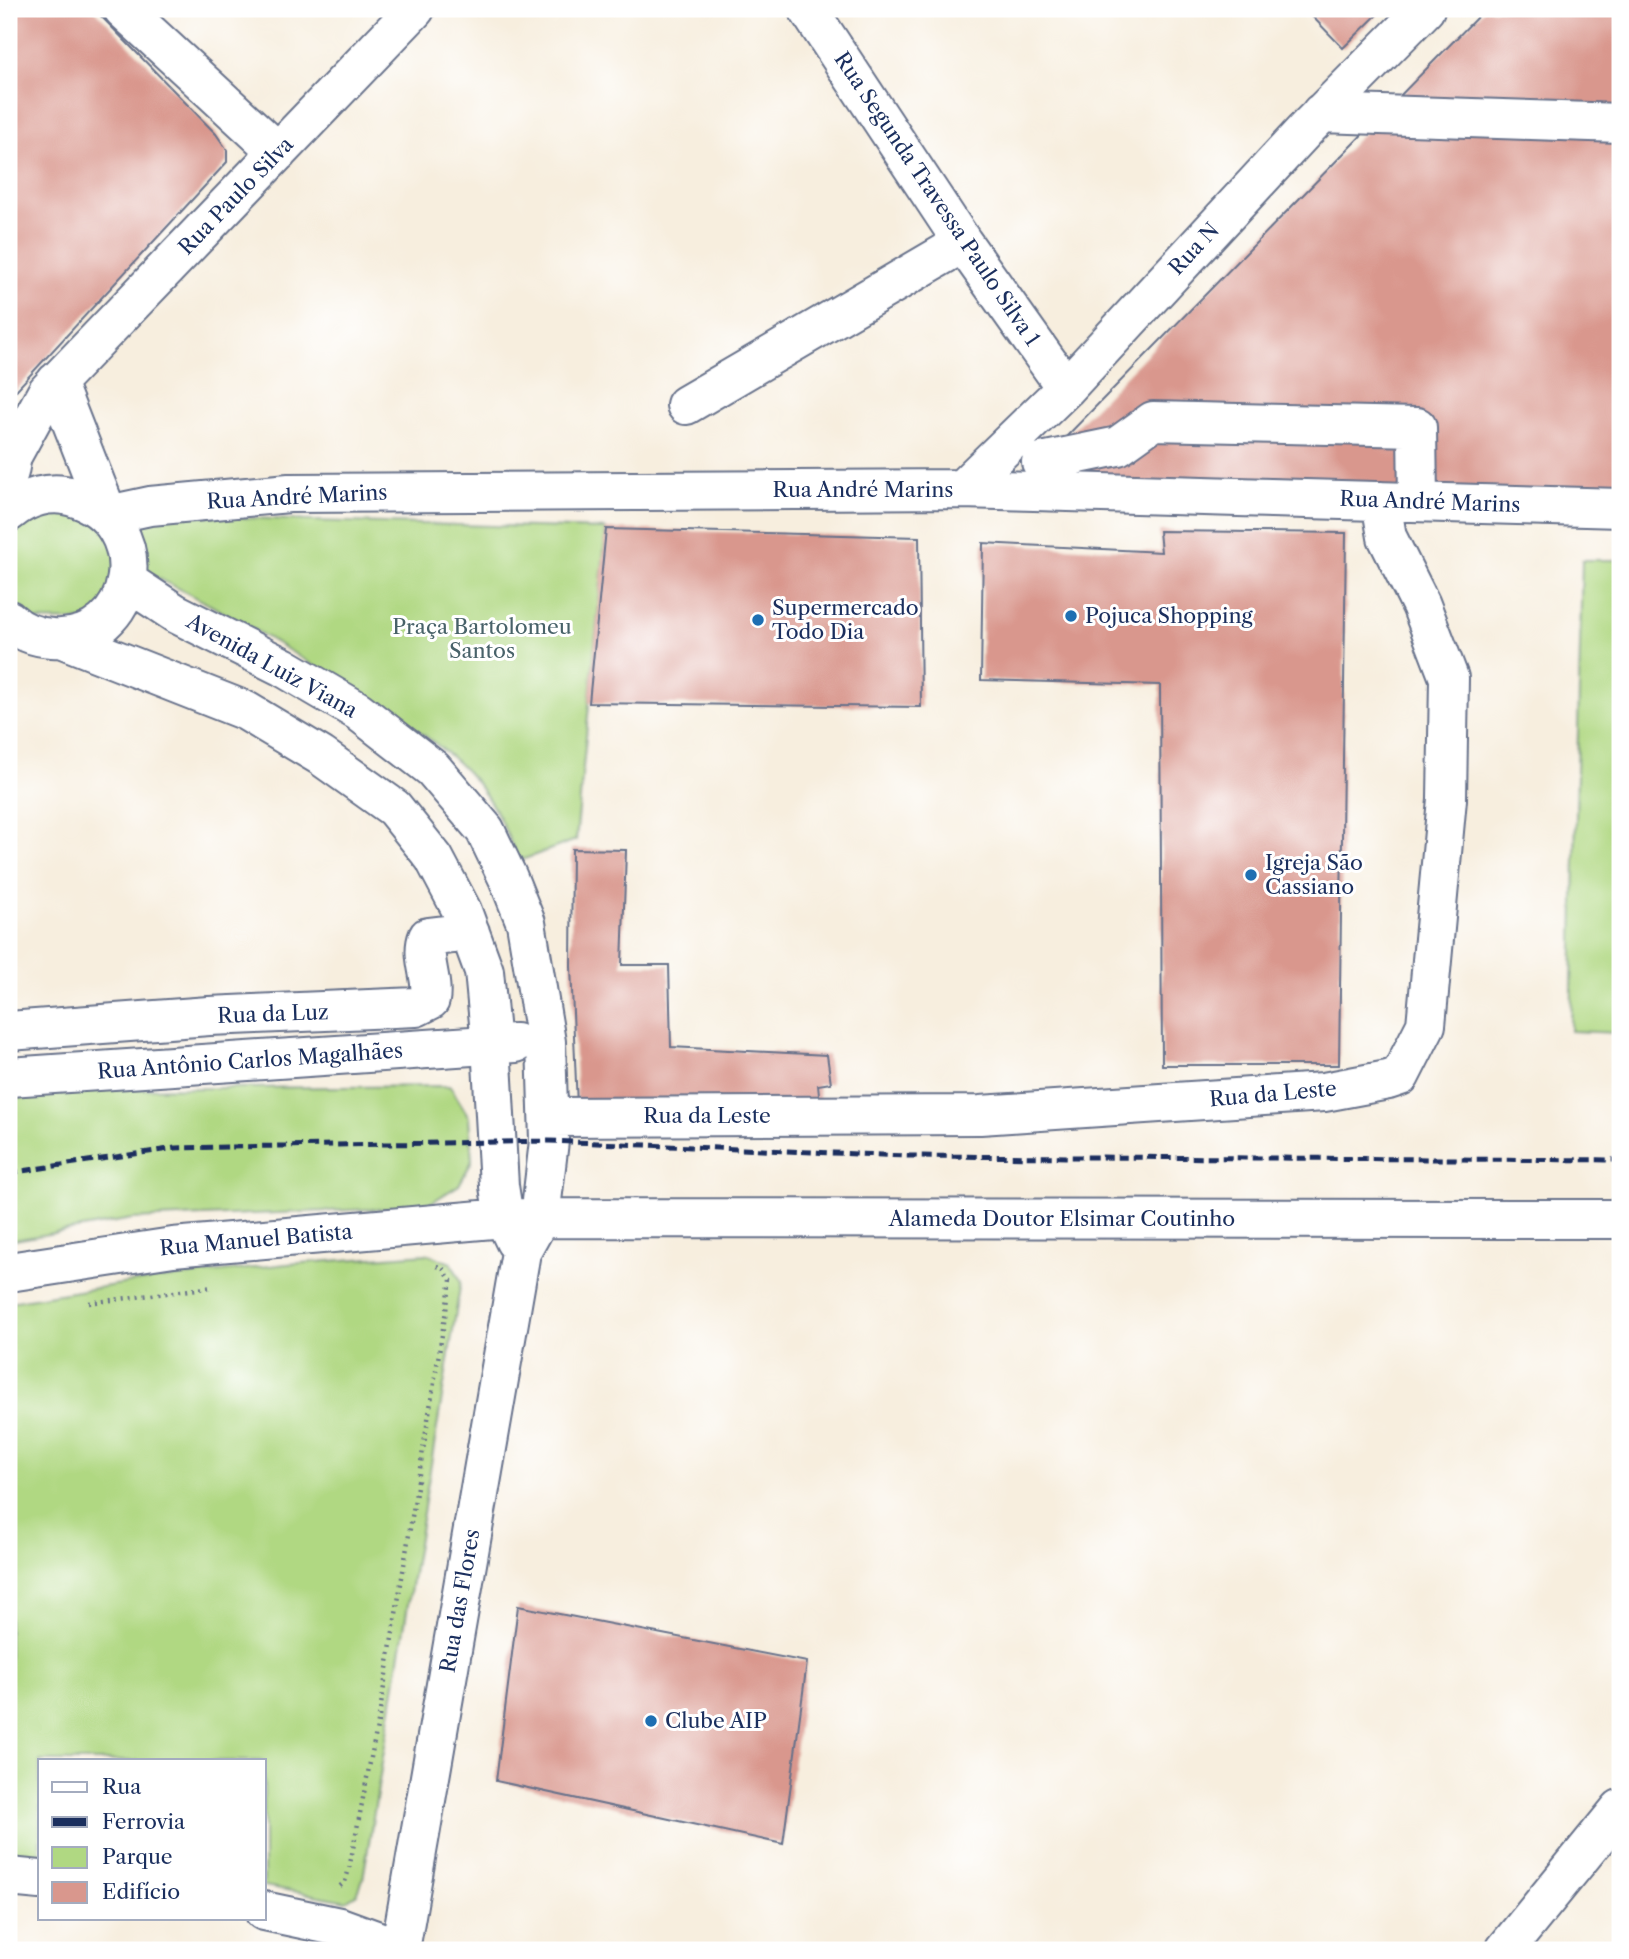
<svg xmlns="http://www.w3.org/2000/svg" width="1629" height="1959" viewBox="0 0 1629 1959" font-family="'Libre Caslon Text',serif">
  <rect width="100%" height="100%" fill="#fff"/>
  <filter id="ink" filterUnits="userSpaceOnUse"><feTurbulence type="fractalNoise" baseFrequency=".0143" numOctaves="2"/><feDisplacementMap in="SourceGraphic" scale="14" xChannelSelector="R" yChannelSelector="G"/><feConvolveMatrix kernelMatrix="1 2 1 2 8 2 1 2 1" color-interpolation-filters="sRGB"/></filter>
  <filter id="wash" filterUnits="userSpaceOnUse"><feTurbulence type="fractalNoise" baseFrequency=".00686" numOctaves="4" result="noise"/><feDisplacementMap in="SourceGraphic" scale="28" xChannelSelector="R" yChannelSelector="G"/><feGaussianBlur stdDeviation="1.57" result="paint"/><feColorMatrix in="noise" values="0 0 0 0 0 0 0 0 0 0 0 0 0 0 0 0 0 1.4 0 .05"/><feComposite in="paint" operator="in"/></filter>
  <g filter="url(#wash)">
    <rect width="100%" height="100%" fill="#f7eede"/>
    <!-- green -->
    <path fill="#b0d882" stroke="#668470" stroke-width="2" d="M116,511L311,521L606,529L576,840L519,861C507,834 495,805 476,782C440,739 386,710 339,681C271,639 202,597 129,565L105,621L9,620V513Z
      M1582,560H1620V1033L1571,1031Z
      M450,1086L469,1117L472,1161L459,1185L424,1207L132,1219L9,1241V1099L111,1089Z
      M427,1254L451,1263L461,1281L363,1879L357,1894L346,1901L264,1886V1761H40V1856L9,1853V1302L134,1282L287,1264Z"/>
    <g id="blocks">
      <!-- building -->
      <path fill="#d9978d" d="M9,9H94L216,134L227,150V162L9,398Z
        M1305,9H1383L1343,48Z
        M1485,9H1620V492L1078,485L1060,443Z
        M606,529L919,537L921,707L589,703Z
        M1159,531L1346,533L1339,1065H1162L1160,685L981,680L983,543L1161,552Z
        M572,849L626,850L622,965H669L671,1047L827,1055L831,1083L818,1085L820,1104L577,1106L571,966Z
        M518,1606L807,1662L783,1844L496,1781Z"/>
    </g>
  </g>
  <g filter="url(#ink)">
    <use href="#blocks" fill-opacity="0" stroke="#68728b" stroke-width="2"/>
    <g fill="none" stroke-linecap="round" stroke-linejoin="round">
      <defs>
        <path id="minor" d="M123,9L278,152
          M808,9L963,243L1066,388
          M1321,113L1620,123
          M56,382L108,515
          M686,405L963,243
          M1041,462L1118,446L1153,421L1417,427L1418,502
          M9,472L12,456L47,392L415,9
          M962,489L1066,388L1306,129L1425,9
          M9,512C26,497 51,490 73,497C157,521 139,644 52,638C35,637 21,632 9,620
          M108,515L150,506L289,493L962,489L1620,508
          M128,582L175,613L283,667L358,711L433,769L485,830L508,878L526,923L546,1042L549,1141L540,1218L521,1252L400,1950
          M63,639L246,711L321,756L394,808L434,858L462,911L484,971L491,1044L499,1186L504,1218L515,1241
          M9,1031L209,1016L416,1007L430,1000C434,980 420,956 428,937L470,932
          M9,1077L516,1043
          M549,1117L980,1115L1324,1092L1388,1080L1400,1076L1426,1025L1447,799L1449,678L1421,605L1387,537L1381,501
          M9,1272L173,1247L504,1218L1620,1219
          M9,1877L40,1880
          M264,1911L340,1927L403,1950
          M1505,1950L1620,1809"/>
      </defs>
      <!-- minor casing -->
      <use href="#minor" stroke="#68728b" stroke-width="42"/>
      <!-- path -->
      <path stroke="#68728b" stroke-width="4.5" stroke-dasharray="2 5" stroke-linecap="butt" d="M89,1303L213,1287
        M340,1886L345,1882L349,1869L379,1717L451,1280L442,1267L436,1266"/>
      <!-- minor -->
      <use href="#minor" stroke="#fff" stroke-width="38"/>
      <!-- rail -->
      <path stroke="#1b2f5e" stroke-width="5" stroke-dasharray="10 5" stroke-linecap="butt" d="M9,1173L175,1148L549,1141L906,1156L1620,1160"/>
    </g>
  </g>
  <!-- markers -->
  <g fill="#1f6fb2" stroke="#fff" stroke-width="2.5">
    <circle cx="1071" cy="616" r="7"/>
    <circle cx="758" cy="620" r="7"/>
    <circle cx="1251" cy="875" r="7"/>
    <circle cx="651" cy="1721" r="7"/>
  </g>
  <g text-anchor="middle" stroke-width="6" stroke-linejoin="round" paint-order="stroke">
    <!-- street labels -->
    <g font-size="21" fill="#1b2f5e" stroke="#fff">
      <text transform="translate(236 196) rotate(-46)" y="7">Rua Paulo Silva</text>
      <text transform="translate(937 199) rotate(56)" y="7">Rua Segunda Travessa Paulo Silva 1</text>
      <text transform="translate(1194 249) rotate(-47)" y="7">Rua N</text>
      <text x="863" y="497">Rua André Marins</text>
      <text transform="translate(297 497) rotate(-3)" y="7">Rua André Marins</text>
      <text transform="translate(1430 502) rotate(2)" y="7">Rua André Marins</text>
      <text transform="translate(272 666) rotate(29)" y="7">Avenida Luiz Viana</text>
      <text transform="translate(273 1014) rotate(-2)" y="7">Rua da Luz</text>
      <text transform="translate(250 1061) rotate(-4)" y="7">Rua Antônio Carlos Magalhães</text>
      <text transform="translate(1273 1094) rotate(-5)" y="7">Rua da Leste</text>
      <text x="707" y="1123">Rua da Leste</text>
      <text x="1062" y="1226">Alameda Doutor Elsimar Coutinho</text>
      <text transform="translate(256 1240) rotate(-5)" y="7">Rua Manuel Batista</text>
      <text transform="translate(460 1601) rotate(-80)" y="7">Rua das Flores</text>
    </g>
    <!-- poi labels -->
    <g font-size="21" fill="#1b2f5e" stroke="#fff" text-anchor="start">
      <text x="772" y="615">Supermercado<tspan x="772" dy="24">Todo Dia</tspan></text>
      <text x="1085" y="623">Pojuca Shopping</text>
      <text x="1265" y="870">Igreja São<tspan x="1265" dy="24">Cassiano</tspan></text>
      <text x="665" y="1728">Clube AIP</text>
    </g>
    <!-- park labels -->
    <g font-size="21" fill="#486269" stroke="#fff">
      <text x="482" y="634">Praça Bartolomeu<tspan x="482" dy="24">Santos</tspan></text>
    </g>
  </g>
  <!-- margin -->
  <rect width="1629" height="1959" fill="none" stroke="#fff" stroke-width="35"/>
  <!-- legend -->
  <rect x="38" y="1759" width="228" height="161" fill="#ffffff" stroke="#a4acbf" stroke-width="2"/>
  <rect x="52" y="1782" width="35" height="10" fill="#ffffff" stroke="#a4acbf" stroke-width="2"/>
  <text x="102" y="1794" font-size="21" fill="#1b2f5e">Rua</text>
  <rect x="52" y="1817" width="35" height="10" fill="#1b2f5e" stroke="#a4acbf" stroke-width="2"/>
  <text x="102" y="1829" font-size="21" fill="#1b2f5e">Ferrovia</text>
  <rect x="52" y="1847" width="35" height="21" fill="#b0d882" stroke="#a4acbf" stroke-width="2"/>
  <text x="102" y="1864" font-size="21" fill="#1b2f5e">Parque</text>
  <rect x="52" y="1882" width="35" height="21" fill="#d9978d" stroke="#a4acbf" stroke-width="2"/>
  <text x="102" y="1899" font-size="21" fill="#1b2f5e">Edifício</text>
</svg>
